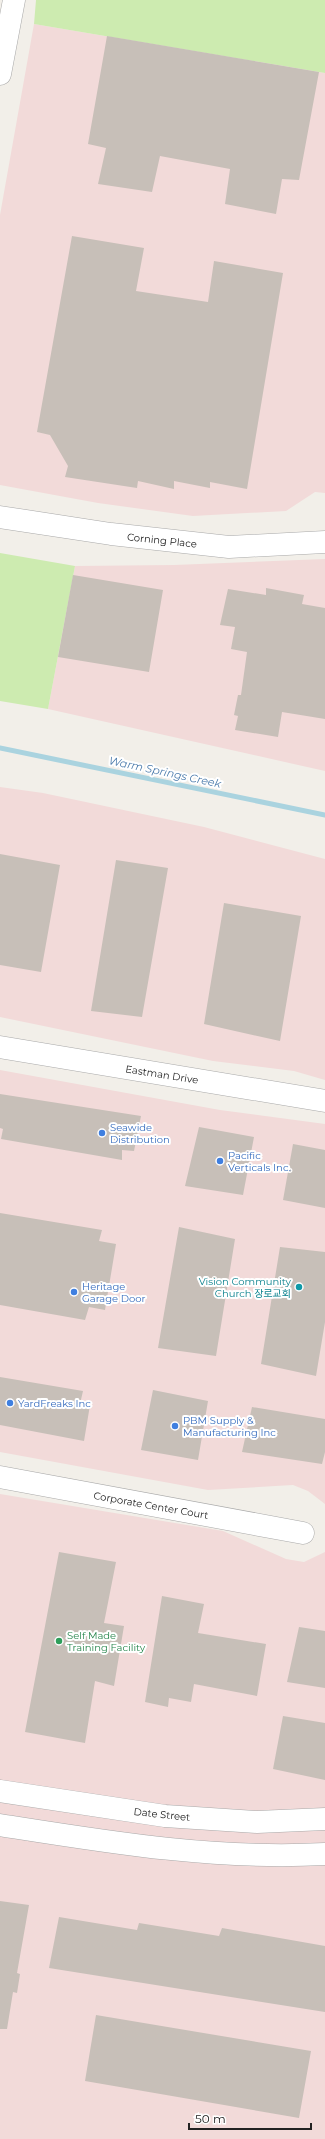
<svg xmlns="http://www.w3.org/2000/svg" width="325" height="2139" viewBox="0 0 325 2139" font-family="Montserrat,'Noto Sans KR',sans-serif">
  <rect width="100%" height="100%" fill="#f2efe9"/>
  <!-- commercial -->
  <path fill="#f2dad9" d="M34,24L325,73V493L315,492L286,511L193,516L98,503L0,485V215Z
    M325,559V771L48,709L75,566L174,565Z
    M0,787L43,793L204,827L325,859V1080L294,1071L213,1061L0,1017Z
    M0,1070L220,1110L325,1124V1504L308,1491L293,1485L208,1490L0,1452Z
    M0,1494L223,1531L286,1559L304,1562L325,1552V2139H0Z"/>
  <!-- grass -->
  <path fill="#cdebb0" d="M36,0H325V73L34,24Z
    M0,553L75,566L48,709L0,701Z"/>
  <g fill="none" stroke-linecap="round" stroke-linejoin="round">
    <!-- stream -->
    <path stroke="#aad3df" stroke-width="5" d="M0,748L325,815"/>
  </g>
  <!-- building -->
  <path fill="#c7bfb8" d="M107,36L319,72L299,180L282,179L276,214L225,204L230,169L160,156L152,192L98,184L106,148L88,144Z
    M72,236L144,248L136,291L208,302L214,261L283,273L247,489L210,482V488L174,481V489L138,481L137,488L65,477L68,466L50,435L37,432Z
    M73,575L163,590L149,672L58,657Z
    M266,588L304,595L302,604L325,608V719L282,712L278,737L235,730L238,716L234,715L238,695H241L247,652L231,649L235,627L220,625L228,589L266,595Z
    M0,854L60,865L41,972L0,965Z
    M116,860L168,868L142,1017L91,1011Z
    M224,903L301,916L280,1041L204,1024Z
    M0,1094L141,1116L134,1151L122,1150V1160L1,1139L3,1129L0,1128Z
    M199,1127L254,1137L243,1195L185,1186Z
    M293,1144L325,1150V1208L283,1200Z
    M0,1213L102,1230L99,1241L116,1244L105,1310L89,1307L85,1320L0,1305Z
    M179,1227L235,1239L216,1356L158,1348Z
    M280,1247L325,1252V1322L316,1376L261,1364Z
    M0,1377L83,1391L80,1404L90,1405L84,1441L0,1425Z
    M153,1390L208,1401L198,1460L141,1450Z
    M252,1407L325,1419V1452L322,1464L242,1452Z
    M59,1552L116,1562L104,1623L124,1626L114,1686L95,1681L85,1743L25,1732Z
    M162,1596L204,1604L198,1633L266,1644L257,1696L194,1684L191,1702L169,1698L168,1707L145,1702Z
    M299,1627L325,1631V1688L287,1682Z
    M283,1716L325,1723V1780L273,1769Z
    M0,1901L29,1905L17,1973L20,1974L17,1993L13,1992L7,2029H0Z
    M59,1917L137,1930L139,1923L219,1936L222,1928L325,1946V2012L49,1968Z
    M96,2015L311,2051L299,2118L85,2081Z"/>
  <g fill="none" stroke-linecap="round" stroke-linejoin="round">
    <defs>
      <path id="minor" d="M0,74L14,0
        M0,517L111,534L229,547L325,542
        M0,1047L325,1101
        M0,1477L303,1533
        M0,1791L165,1816L257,1822L325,1819
        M0,1825C108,1842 215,1860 325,1854"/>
    </defs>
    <!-- minor casing -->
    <use href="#minor" stroke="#a9a9a9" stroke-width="23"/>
    <!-- minor -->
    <use href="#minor" stroke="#fff" stroke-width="22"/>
  </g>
  <!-- markers -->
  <g fill="#3f7fe0" stroke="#fff" stroke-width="1.5">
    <circle cx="102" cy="1133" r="4"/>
    <circle cx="220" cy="1161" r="4"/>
    <circle cx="74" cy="1292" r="4"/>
    <circle cx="10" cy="1403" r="4"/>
    <circle cx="175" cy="1426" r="4"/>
  </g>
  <circle fill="#0f9aa8" stroke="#fff" stroke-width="1.5" cx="299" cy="1287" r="4"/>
  <circle fill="#2e9e5b" stroke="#fff" stroke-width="1.5" cx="59" cy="1641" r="4"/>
  <g text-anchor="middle" stroke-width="4" stroke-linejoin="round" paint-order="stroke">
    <!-- street labels -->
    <g font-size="10" fill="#222" stroke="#fff">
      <text transform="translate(162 540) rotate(6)" y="4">Corning Place</text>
      <text transform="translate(162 1074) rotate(9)" y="4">Eastman Drive</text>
      <text transform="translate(151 1505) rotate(10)" y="4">Corporate Center Court</text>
      <text transform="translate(162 1814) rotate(6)" y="4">Date Street</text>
    </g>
    <!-- shop labels -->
    <g font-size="10" fill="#366cbe" stroke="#fff" text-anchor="start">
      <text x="110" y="1131">Seawide<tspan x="110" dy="12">Distribution</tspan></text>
      <text x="228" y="1159">Pacific<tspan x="228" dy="12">Verticals Inc.</tspan></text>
      <text x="82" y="1290">Heritage<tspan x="82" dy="12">Garage Door</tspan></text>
      <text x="18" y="1407">YardFreaks Inc</text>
      <text x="183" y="1424">PBM Supply &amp;<tspan x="183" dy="12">Manufacturing Inc</tspan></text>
    </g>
    <!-- culture labels -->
    <g font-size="10" fill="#0d838f" stroke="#fff" text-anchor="end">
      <text x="291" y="1285">Vision Community<tspan x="291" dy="12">Church 장로교회</tspan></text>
    </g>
    <!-- leisure labels -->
    <g font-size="10" fill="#27864d" stroke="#fff" text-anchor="start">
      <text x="67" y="1639">Self Made<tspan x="67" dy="12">Training Facility</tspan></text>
    </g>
    <!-- water labels -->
    <g font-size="11" font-style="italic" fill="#4a7aab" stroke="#fff">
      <text transform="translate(165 772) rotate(12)" y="4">Warm Springs Creek</text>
    </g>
  </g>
  <!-- scale -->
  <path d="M189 2123v6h122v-6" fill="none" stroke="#222222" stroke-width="2"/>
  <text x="195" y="2123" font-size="12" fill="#222222" stroke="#ffffff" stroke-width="3" paint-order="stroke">50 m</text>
</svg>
